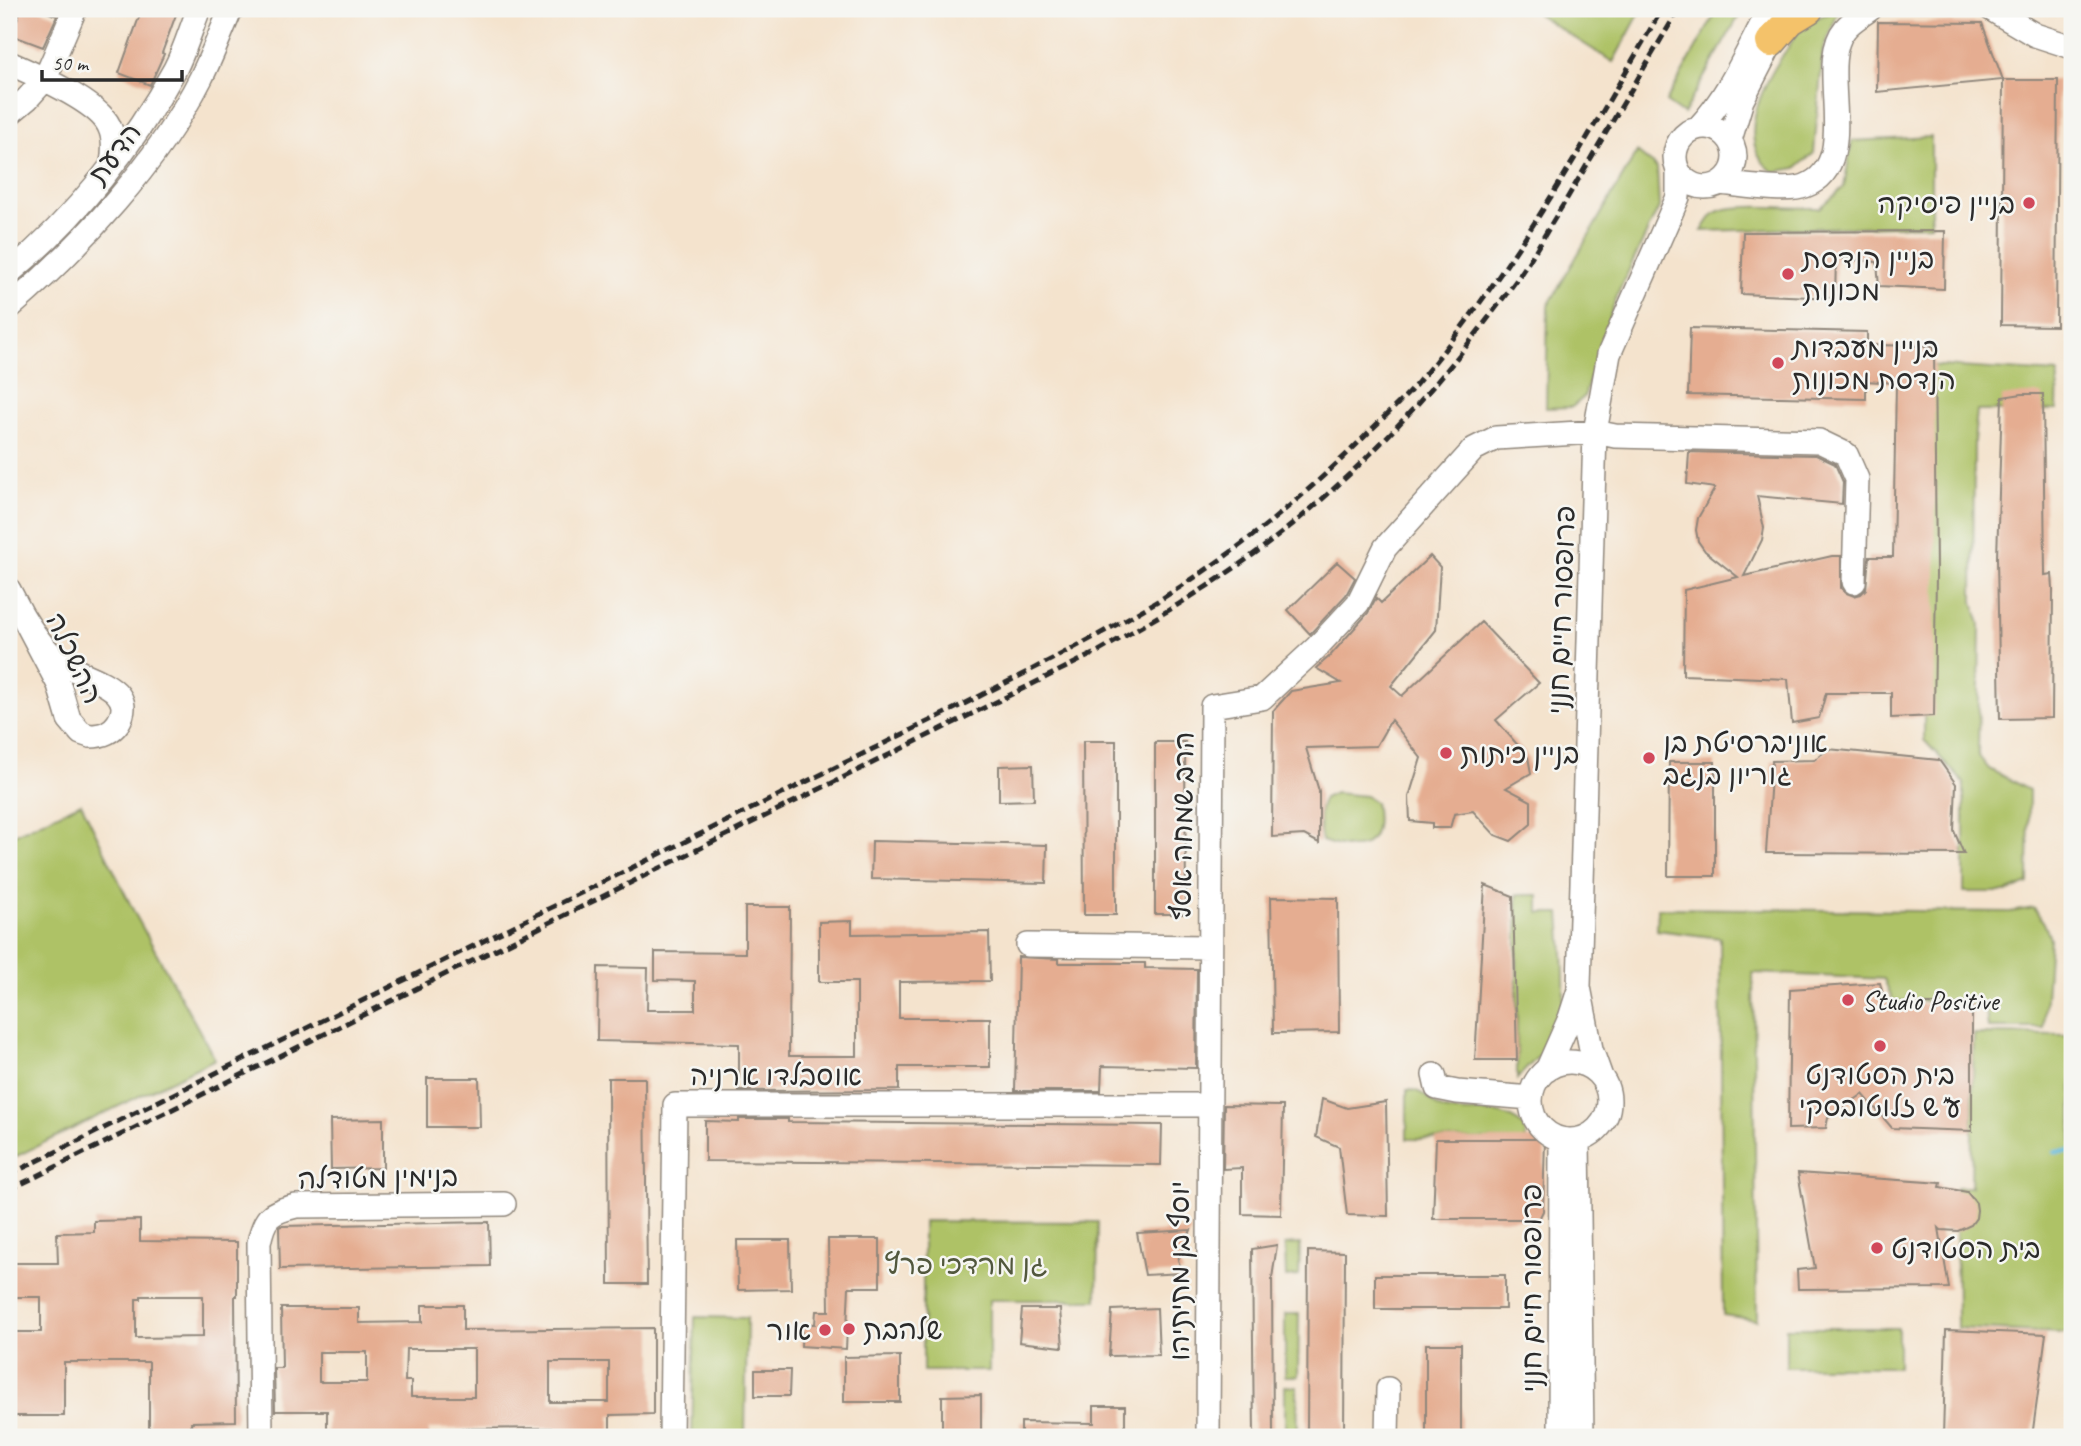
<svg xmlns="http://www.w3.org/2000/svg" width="2081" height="1446" viewBox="0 0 2081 1446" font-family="Caveat,'Playpen Sans Hebrew',sans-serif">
  <rect width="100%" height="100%" fill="#f6f6f2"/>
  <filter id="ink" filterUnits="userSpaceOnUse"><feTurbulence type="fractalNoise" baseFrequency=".0143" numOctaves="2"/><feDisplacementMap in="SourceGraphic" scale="14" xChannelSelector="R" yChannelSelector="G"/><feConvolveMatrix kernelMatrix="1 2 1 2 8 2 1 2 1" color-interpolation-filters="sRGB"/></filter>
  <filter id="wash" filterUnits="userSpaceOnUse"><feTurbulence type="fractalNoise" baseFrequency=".00686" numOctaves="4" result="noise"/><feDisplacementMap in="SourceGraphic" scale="28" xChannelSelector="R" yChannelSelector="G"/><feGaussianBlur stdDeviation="1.57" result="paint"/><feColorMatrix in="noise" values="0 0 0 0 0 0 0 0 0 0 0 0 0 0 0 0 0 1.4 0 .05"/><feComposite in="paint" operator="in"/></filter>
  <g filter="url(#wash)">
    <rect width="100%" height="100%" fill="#f4e3cd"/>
    <!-- green -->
    <path fill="#aec266" stroke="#6c7648" stroke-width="2" d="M1540,9H1642L1613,62L1537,14Z
      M1718,9H1743L1683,114L1666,102Z
      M1839,11L1823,49L1814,153L1796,168L1774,172C1732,144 1763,84 1785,52C1791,44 1796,32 1804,26C1815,17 1826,14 1839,11Z
      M1931,137V225L1702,231C1706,225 1710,217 1715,213C1730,202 1798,209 1820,208L1844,187L1852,141Z
      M1637,152L1657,168L1659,207L1617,295L1584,397L1572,407L1546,408L1548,306Z
      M1925,365L2058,373L2057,410L1977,411L1974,441L1973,602L1980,624L1978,755L1989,769L2029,790L2028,883L2006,892H1964V783L1924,740Z
      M1335,793L1366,796L1375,802C1383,847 1362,855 1322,841C1319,827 1317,811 1324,798Z
      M81,803L135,914L215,1059L9,1160V837Z
      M1517,895H1539V913H1560C1562,949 1572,1012 1551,1042C1541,1056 1527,1066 1517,1079Z
      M1658,908L2010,912L2034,908L2044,923L2050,938L2044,1028H1988L1986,1011L1963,1001H1893L1884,979L1753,973L1757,1320L1723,1315L1720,938L1657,930Z
      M1974,1034L2072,1035V1331L2063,1333L1957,1328L1956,1187H1971Z
      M1407,1090C1429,1090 1429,1106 1445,1110C1479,1118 1493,1102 1525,1127L1526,1140L1407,1139Z
      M923,1221L1098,1222L1097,1300H989V1371H923Z
      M1300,1244L1299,1276L1286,1277L1285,1245Z
      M1285,1314H1299L1298,1376H1285Z
      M695,1317L747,1318L745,1437H692Z
      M1786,1328H1898V1367H1786Z
      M1285,1386L1297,1387L1298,1437H1285Z"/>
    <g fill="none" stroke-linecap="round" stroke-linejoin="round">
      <!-- stream -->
      <path stroke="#5eb8dc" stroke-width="5" d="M2055,1152L2072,1151"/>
    </g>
    <g id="blocks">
      <!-- building -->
      <path fill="#e5ad91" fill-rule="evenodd" d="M21,9H39L57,16L43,47L11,35Z
        M142,9H178L162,53L164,54L150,85L119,73Z
        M1878,22L1982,23L2003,80L1877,92Z
        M2003,80H2058L2056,326L2001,325Z
        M1945,231L1944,289L1879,286L1877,262L1836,258L1835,298L1741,294L1743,232Z
        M1690,328L1867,332V345L1934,346L1936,574L1934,716L1891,718V693H1826L1819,718L1792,723L1788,679L1683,675L1684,590L1738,577L1705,551L1698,541L1696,530L1698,518L1715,488L1687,484L1689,452L1816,455L1835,464L1843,482L1842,504L1757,496L1764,528L1762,540L1744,576L1832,556H1841V588L1846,593L1854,596L1861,594L1866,589L1869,557H1893L1896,383L1866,381V399L1688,395Z
        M2022,394H2043L2045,575L2052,574L2053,588L2052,718L2000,719L1997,558L2002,397Z
        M1430,556L1440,567L1436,630L1391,686L1402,696L1481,622L1539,683L1496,720L1528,757L1531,773L1506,788L1531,801V824L1511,841L1495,835L1473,811L1454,814L1450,828H1432V823L1410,821L1409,797L1421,758L1391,720L1376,746L1306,748L1319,791V843L1304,835L1272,837L1273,711L1291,691L1341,683L1316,668L1330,656L1368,613L1376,598L1381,603Z
        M1337,562L1355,578L1346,595L1310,634L1288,610Z
        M1083,741H1116V915H1084Z
        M1155,742H1185L1186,914H1155Z
        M1828,749L1939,760L1956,784L1954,831L1964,854L1766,853L1772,761L1814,760Z
        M1669,762H1715V876H1668Z
        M1033,765L1034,800L999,801V766Z
        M872,841L1047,845L1046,883L871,879Z
        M1485,885L1513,896L1517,1060H1475Z
        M1271,897L1338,898L1339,1032L1273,1033Z
        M745,907H790L789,1056H857V982H819V922L852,921V934L989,932L990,981L899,982V1018H990V1067H899V1090L739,1091V1044L597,1041L598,967L648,968L647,1010H695V981L655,980V952L745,953Z
        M1018,957L1059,959V963H1145V968L1197,969L1196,1068L1102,1066L1101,1091H1015Z
        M1880,983L1883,995L1892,1004H1972V1131L1892,1128L1863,1094L1828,1118L1826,1128L1788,1129L1790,989Z
        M427,1078H479L480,1127H427Z
        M608,1078H645L647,1284H609Z
        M1322,1099L1347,1108L1386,1102L1388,1216L1347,1215L1339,1147L1316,1137Z
        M1224,1105L1283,1106L1281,1215L1242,1214V1168L1223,1169Z
        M383,1119V1168L331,1169L330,1120Z
        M739,1119H788V1122L1162,1125L1161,1165L705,1161V1121L739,1122Z
        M1436,1139H1545L1543,1211L1539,1219H1433Z
        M1798,1173L1941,1183L1940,1187L1967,1192L1976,1203L1977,1210L1976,1218L1971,1225L1958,1231L1941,1230L1939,1228L1949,1288L1798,1289L1797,1270L1815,1268Z
        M140,1220V1241L237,1242V1296H235L236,1421L191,1422L192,1437H149V1362H64V1416H9V1332H41V1297H9V1263H58L57,1233L94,1232V1221ZM141,1296H203V1337L136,1338V1299H141Z
        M489,1222L490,1266L280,1269L279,1227L281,1226Z
        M1191,1230L1178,1260L1183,1273L1145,1275L1137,1233Z
        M828,1239H880V1287H849L846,1349L801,1346L802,1324H815L816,1311H829Z
        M737,1240H790L791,1289L738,1290Z
        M1277,1245L1272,1278L1273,1437H1254L1252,1249Z
        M1308,1251L1345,1252L1344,1437H1307Z
        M1375,1275H1505V1309H1375Z
        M422,1305H463V1330L653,1328V1414L610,1415V1437H556V1428L429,1429V1437H327V1411H275L274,1368H282L281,1308H359V1323L422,1322ZM406,1349H474V1397H411V1381H405ZM319,1352H367V1382H319ZM550,1362H609V1402H550Z
        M1157,1308L1159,1355L1109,1356L1112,1310Z
        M1022,1309H1060L1063,1347L1019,1342Z
        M1946,1330L2046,1334L2032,1437H1943Z
        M1426,1344H1461V1437H1426Z
        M900,1356V1402H844V1357Z
        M755,1370H790L789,1396H755Z
        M981,1395V1437H942V1396Z
        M1094,1406H1125V1437H1021V1422L1094,1423Z"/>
    </g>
  </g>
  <g filter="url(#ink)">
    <use href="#blocks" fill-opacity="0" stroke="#90877c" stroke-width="2"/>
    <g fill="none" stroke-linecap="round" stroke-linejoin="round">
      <defs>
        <path id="minor" d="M1991,9L2035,35L2072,47
          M9,63C34,74 98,102 109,126C115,138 114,151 112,163
          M9,114L27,99L45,79L75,9
          M1675 157a30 30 0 1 1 60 0a30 30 0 1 1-60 0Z
          M1699,127C1730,94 1748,49 1770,9
          M1730,140L1742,100L1779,28
          M1720,183C1741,185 1787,193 1805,186C1864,164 1814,65 1845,29C1851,21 1862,15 1870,9
          M9,273C75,218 134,145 175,69C185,50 191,28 199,9
          M9,308C81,246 158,163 201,78C212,56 221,32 231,9
          M9,590L59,685L69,719L81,733L90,736C102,736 111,733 118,723C138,690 93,680 73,669C66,665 58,660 51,654C36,640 27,622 16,605
          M1028,945L1210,947
          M1531 1101a39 39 0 1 1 78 0a39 39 0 1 1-78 0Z
          M1547,1070L1570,1018L1579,990
          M1434,1075L1437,1088L1457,1092L1531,1098
          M1601,1077L1591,1049L1579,987L1595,432L1609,354L1678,197V172
          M1578,1140L1582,1437
          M261,1437L259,1243C264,1217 270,1212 296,1206L504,1204
          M671,1437L675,1105H1209
          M1208,1437L1212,706L1262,698L1316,648L1358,603L1385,548L1474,449L1496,438L1595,432L1615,436L1819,441L1846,454L1857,479L1854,582
          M1387,1437L1388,1389
          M1560,1437L1561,1139"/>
        <path id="major" d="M1771,42L1790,20L1808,9"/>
      </defs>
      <!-- minor casing -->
      <use href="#minor" stroke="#90877c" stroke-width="26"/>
      <!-- major casing -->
      <use href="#major" stroke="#90877c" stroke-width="33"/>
      <!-- minor -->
      <use href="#minor" stroke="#fff" stroke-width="23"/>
      <!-- major -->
      <use href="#major" stroke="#f4c26a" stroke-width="30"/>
      <!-- rail -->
      <path stroke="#2b2b2b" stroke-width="5" stroke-dasharray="10 5" stroke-linecap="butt" d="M9,1175L970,701C1035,668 1099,636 1161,599C1238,552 1308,494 1371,430C1387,414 1405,398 1419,381C1515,267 1588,137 1662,9
        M9,1190L1099,651C1149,622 1200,593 1247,559C1352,484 1440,386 1515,282C1533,257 1547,230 1563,205C1602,140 1640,74 1679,9"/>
    </g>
  </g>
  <!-- markers -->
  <g fill="#d1495b" stroke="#f6f6f2" stroke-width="2.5">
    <circle cx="2029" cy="203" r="7"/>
    <circle cx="1788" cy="274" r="7"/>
    <circle cx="1778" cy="363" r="7"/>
    <circle cx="1446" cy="753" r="7"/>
    <circle cx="1649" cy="758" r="7"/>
    <circle cx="1848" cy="1000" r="7"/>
    <circle cx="1880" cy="1046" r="7"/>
    <circle cx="1877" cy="1248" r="7"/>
    <circle cx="849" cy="1329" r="7"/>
    <circle cx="825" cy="1330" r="7"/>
  </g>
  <g text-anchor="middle" stroke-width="5" stroke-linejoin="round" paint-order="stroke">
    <!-- street labels -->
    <g font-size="28" fill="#2b2b2b" stroke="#f6f6f2">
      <text transform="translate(114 153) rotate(-53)" y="10">הדעת</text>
      <text transform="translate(1561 610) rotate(-88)" y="10">פרופסור חיים חנני</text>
      <text transform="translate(75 658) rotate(65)" y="10">ההשכלה</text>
      <text transform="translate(1182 826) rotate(-89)" y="10">הרב שמחה אסף</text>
      <text x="776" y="1085">אוסבלדו ארניה</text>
      <text transform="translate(378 1177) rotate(-1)" y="10">בנימין מטודלה</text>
      <text transform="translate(1179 1271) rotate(-90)" y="10">יוסף בן מתיתיהו</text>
      <text transform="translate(1531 1288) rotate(-90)" y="10">פרופסור חיים חנני</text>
    </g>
    <!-- poi labels -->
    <g font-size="28" fill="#2b2b2b" stroke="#f6f6f2" text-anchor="start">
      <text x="2015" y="213" text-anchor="end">בניין פיסיקה</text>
      <text x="1802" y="268">בניין הנדסת<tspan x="1802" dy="32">מכונות</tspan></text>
      <text x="1792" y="357">בניין מעבדות<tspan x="1792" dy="32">הנדסת מכונות</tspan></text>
      <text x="1663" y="752">אוניברסיטת בן<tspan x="1663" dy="32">גוריון בנגב</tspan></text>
      <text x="1460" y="763">בניין כיתות</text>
      <text x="1862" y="1010">Studio Positive</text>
      <text x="1880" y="1084" text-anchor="middle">בית הסטודנט<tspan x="1880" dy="32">ע"ש זלוטובסקי</tspan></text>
      <text x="1891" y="1258">בית הסטודנט</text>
      <text x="863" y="1339">שלהבת</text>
      <text x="811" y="1340" text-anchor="end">אור</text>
    </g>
    <!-- park labels -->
    <g font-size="28" fill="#52583d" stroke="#f6f6f2">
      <text x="966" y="1274">גן מרדכי פרץ</text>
    </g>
  </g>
  <!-- margin -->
  <rect width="2081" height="1446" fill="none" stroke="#f6f6f2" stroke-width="35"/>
  <!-- scale -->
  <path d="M42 70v10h140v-10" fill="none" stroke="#2b2b2b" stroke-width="3.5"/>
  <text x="52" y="70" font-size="21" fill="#2b2b2b" stroke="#f6f6f2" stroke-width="5" paint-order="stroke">50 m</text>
</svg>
